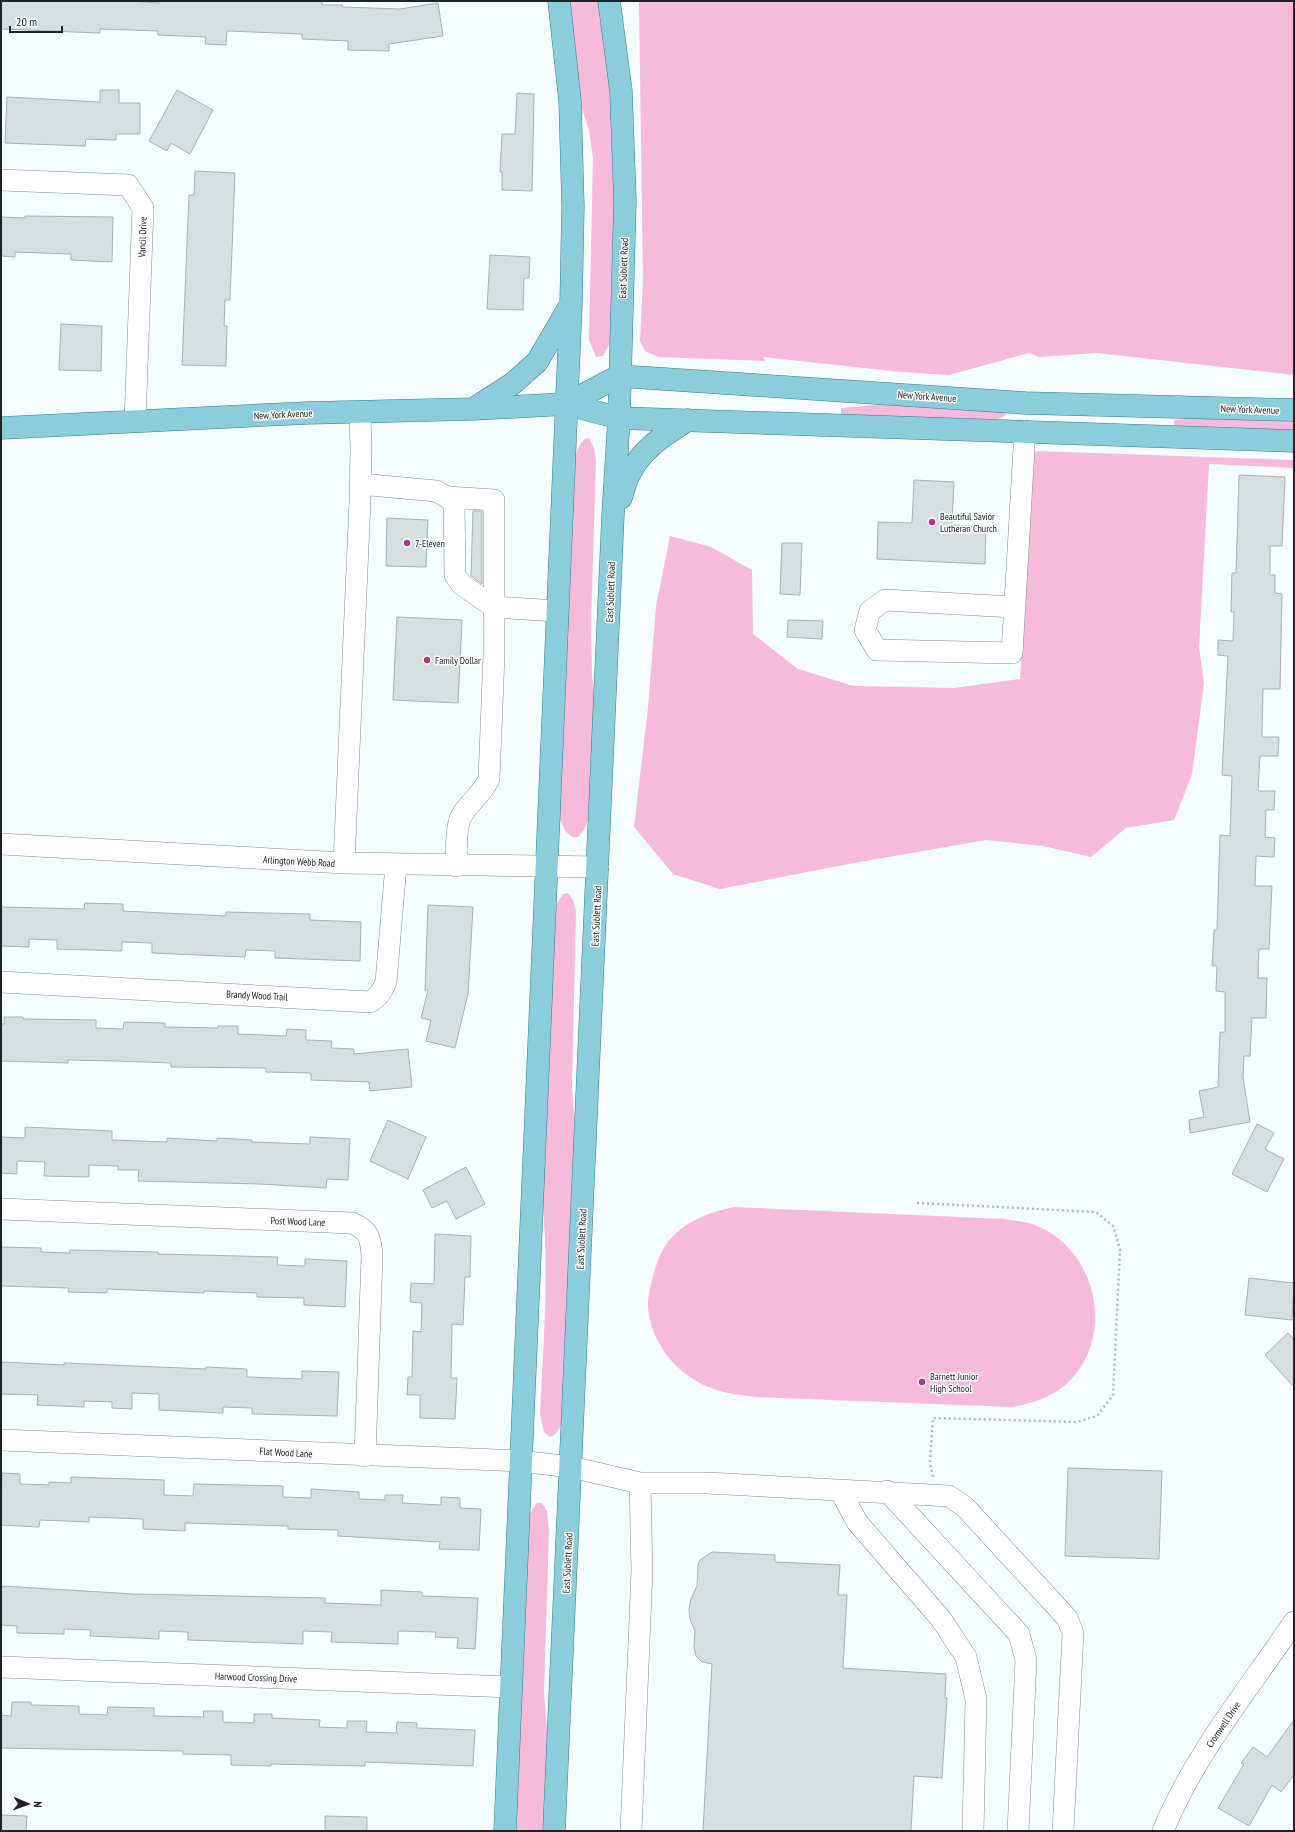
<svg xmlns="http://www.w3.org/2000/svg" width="1295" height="1832" viewBox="0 0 1295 1832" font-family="'PT Sans Narrow',sans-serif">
  <rect width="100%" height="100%" fill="#f5fcfe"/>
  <!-- green -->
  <path fill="#f6badb" d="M567,1H600L608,59L614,132L617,235L612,339L603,356L596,357L589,340L593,158L589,130L580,103Z
    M639,1H1294V375L1097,353L1039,357L1029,353L949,375L901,372L763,357L765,361L658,357L645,351L640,341L643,280Z
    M874,405H924L1003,410L1006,415L1001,418L992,421L841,414V408Z
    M1206,417L1294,420V431L1174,427V420Z
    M586,438H589L594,448L596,460L591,623L592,674L596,709L588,821L584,830L578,837H572C564,831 561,823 558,813L573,464C576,455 578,444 586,438Z
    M1036,451L1294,460V468L1209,464L1199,647L1204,683L1192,774L1174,820L1126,828L1091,857L1043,846L986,840L854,863L720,889L673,874L634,827L648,708L656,606L670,536L711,547L752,570L753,634L798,669L854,686L954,688L1020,679L1033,465L1034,454Z
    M568,893L573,900L576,911L572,1087L575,1126L564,1414C561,1424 560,1434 550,1437L544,1432L540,1415C543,1343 550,1271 542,1200L555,907L563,894Z
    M734,1207L1005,1219C1014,1221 1024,1221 1032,1224C1099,1247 1118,1342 1063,1387C1049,1398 1030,1404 1012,1407L756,1397C741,1395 726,1394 711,1388C678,1376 649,1342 648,1305C648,1295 651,1283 654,1273C657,1262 661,1251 668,1242C684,1221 710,1212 734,1207Z
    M537,1503H542L547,1511L549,1531L544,1693L547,1732L545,1831H517L515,1794L528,1516Z"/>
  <!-- building -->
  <path fill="#d7dee0" stroke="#a9b0b2" d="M1,1H131L159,3V1H322V5H342V7L400,9L438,3L443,36L389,44V51L348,50V41L302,39V34L227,31L226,45L205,44L206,37L158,35V31L100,29V33L1,29Z
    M100,90H119V103H140V134H116V140L86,139L85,146L5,143L7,97L100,102Z
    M177,90L213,110L190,154L171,143L167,151L149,141Z
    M517,93L534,94L532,191L502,190V172H500L502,134H515Z
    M195,171L235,173L230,300H225L224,326H227L226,366L182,365L189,195H194Z
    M25,216L113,217L112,262L71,260V254L15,252V257L1,256V217L25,218Z
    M490,255L530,257L529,278H524L523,310L487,309Z
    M61,324L102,326L101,371L59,370Z
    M1239,475L1285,477L1282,546H1270V575H1275V593L1282,594L1280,689H1263L1262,737H1279L1278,756H1260L1258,791H1275L1274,810H1266L1265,837L1275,838L1274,857L1256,856L1255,886H1272L1269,949H1259L1258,978H1267L1266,1018H1252L1250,1056H1244L1243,1077L1250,1122L1190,1133L1189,1120L1204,1117L1199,1091L1218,1087L1220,1032H1225V992L1216,991L1217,966H1212L1214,930H1217L1220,835L1230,836L1232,776L1222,775L1228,656L1218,655V640L1233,641L1234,612H1231L1232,573H1236Z
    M914,480L954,482L952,525L986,527L985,564L877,559L878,522L912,523Z
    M473,511H482V584L471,576Z
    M387,518L428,520L426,567L386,566Z
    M782,543H802L800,595L780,594Z
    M397,617L462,620L458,703L393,700Z
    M788,620L823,621L822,639L787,637Z
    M85,903L123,904V911L226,916V912L310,914V920L361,922L360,961L275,958V951L246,950L245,957L152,953V943L122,942V951L57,949V940L29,939V947L1,946V907L84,909Z
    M428,905L473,907L468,994L455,1048L426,1041L431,1020L421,1018L428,990H425Z
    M4,1017H23V1019L96,1020V1028L123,1029L124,1022L165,1023V1027L218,1028V1026H238V1034L286,1036L287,1029L306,1030V1040L332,1041L331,1048L354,1049V1054L408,1049L412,1087L370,1091L369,1082L311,1080V1073L266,1072V1068L171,1067V1063L117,1061L68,1060V1063L1,1061V1024H4Z
    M388,1120L426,1137L408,1179L370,1161Z
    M1257,1124L1274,1133L1265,1149L1284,1159L1267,1192L1232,1174Z
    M25,1127L112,1131V1140L167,1142V1138L217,1141V1138L252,1140V1142L310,1144V1137L350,1139L348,1180L327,1179L326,1188L260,1184L138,1181L139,1170H118V1166L89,1165V1177L44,1176L45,1162L17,1161V1174L1,1173V1137L25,1138Z
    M466,1167L485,1204L456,1219L447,1201L432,1208L423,1190Z
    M435,1234L471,1236L470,1277H465L463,1325L452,1324L451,1378H457L455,1419L420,1418V1395H407L408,1377H412L413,1331L421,1332L422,1303L410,1302L411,1283L434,1284Z
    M1,1247L41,1248V1252L70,1253V1250L115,1251L158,1252V1254L278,1257L277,1265L305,1266V1259L347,1261L345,1307L304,1305V1298L257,1297V1293L204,1291V1293L107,1289V1293L68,1292L69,1288L1,1286Z
    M1249,1278L1294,1283L1292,1320L1245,1315Z
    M1288,1333L1294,1340V1387L1265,1355Z
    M1,1362L64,1365V1363L206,1369V1367L247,1369V1377L302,1379V1371L339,1372L337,1416L252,1414V1408L223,1407V1413L159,1410V1394L132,1393V1409L112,1408V1402L84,1401V1407L37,1405L38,1395L1,1394Z
    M1068,1468L1162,1471L1159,1559L1065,1556Z
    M2,1473L20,1474V1484L49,1485V1482L71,1483V1477L164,1480V1495L193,1496L194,1484L283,1486V1497L311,1498V1489L359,1492V1499L385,1500V1495H403L402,1503L441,1505V1497L460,1498V1508L481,1509L479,1550L439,1549L440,1542L338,1536V1530L288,1529V1526L185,1523V1531L143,1529V1519L89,1517V1522L40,1520L39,1527L1,1525Z
    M712,1552L775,1555V1562L840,1565L838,1595H847L843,1668L946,1674L945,1698H947L942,1778L914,1776L911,1831H703L712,1664L702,1662L696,1656L694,1648L695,1631L690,1619L689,1609L691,1599L697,1586L698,1565L700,1560Z
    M1,1586L134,1594L325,1598V1603L381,1605V1590L422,1592V1596L478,1598L475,1649L457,1648L458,1638L435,1637L436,1632L398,1631V1644L331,1642L332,1632L303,1631V1644L188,1640V1632L159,1631V1639L90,1636L91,1630L64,1629V1634L17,1633V1626L1,1625Z
    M12,1702H31V1705L79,1706V1714L107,1715L108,1707L154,1708V1716L204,1717L203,1711H223V1722L254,1723V1714H272V1718L320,1720L319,1727L347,1728V1721H367L366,1732L396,1733L397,1722L417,1723V1728L475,1730L473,1766L365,1762V1766L271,1764V1766L231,1765V1755L183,1754V1751L1,1748V1715L11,1716Z
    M1294,1720V1775L1281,1792L1272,1785L1249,1826L1218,1808L1244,1764L1241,1763L1253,1747L1267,1757Z
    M1,1815L27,1816L26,1831H1Z
    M325,1816L367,1817V1831H325Z"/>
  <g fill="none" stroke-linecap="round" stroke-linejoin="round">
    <defs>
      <path id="minor" d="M1,180L128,185L143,208L135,421
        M360,484L436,491L447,497L454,504L455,575L462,585L494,607L557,611
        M447,497L494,500V655L489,779C482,795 466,804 460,819C455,833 457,851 456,866
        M1014,607L885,600L870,611L865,630L877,650L1012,653L1024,448V431
        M1,844L344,863L598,867
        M344,863L360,501L361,450L360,412
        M1,982L370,1002C379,997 382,991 386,982L396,865
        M1,1209L352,1223C369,1230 371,1238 372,1257L365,1456
        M1,1440L520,1461L571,1467L640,1483H707L949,1496L965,1507L1067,1618L1073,1633L1063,1831
        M840,1490L857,1522L941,1619L966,1657L976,1699L973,1831
        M887,1491L1019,1634L1026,1660L1018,1831
        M1,1667L511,1687
        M631,1831L642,1571L640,1483
        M1163,1831C1194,1755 1248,1690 1294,1622"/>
      <path id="major" d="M566,404L619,376L1025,403L1294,410
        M473,409L512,384L537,362L568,309
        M1,428L307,413L473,409L566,404L619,418L1294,441
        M621,498C623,491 625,484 628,477C640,450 664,435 688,420
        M505,1831L571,304L573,206L570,101L559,1
        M554,1831L613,515L619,418L625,201L621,91L609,1"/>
    </defs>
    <!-- minor casing -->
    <use href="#minor" stroke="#868d8f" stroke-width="22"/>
    <!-- major casing -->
    <use href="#major" stroke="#347b8b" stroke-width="23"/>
    <!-- path -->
    <path stroke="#b4babb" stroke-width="2.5" stroke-dasharray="2 3" stroke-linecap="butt" d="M917,1203L1096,1212L1113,1226L1120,1249L1113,1395L1097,1416L1077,1422L933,1418L930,1463L933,1477"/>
    <!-- minor -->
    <use href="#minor" stroke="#fff" stroke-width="21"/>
    <!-- major -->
    <use href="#major" stroke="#8ccddb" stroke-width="22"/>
  </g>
  <!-- markers -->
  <g fill="#b23687" stroke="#fff" stroke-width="1.5">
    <circle cx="932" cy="522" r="4"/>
    <circle cx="407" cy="543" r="4"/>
    <circle cx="427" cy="660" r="4"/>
    <circle cx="922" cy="1382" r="4"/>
  </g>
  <g text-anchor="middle" stroke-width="3" stroke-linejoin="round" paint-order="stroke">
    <!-- street labels -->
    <g font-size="10" fill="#202323" stroke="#fff">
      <text transform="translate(142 237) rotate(-88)" y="4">Vancil Drive</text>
      <text transform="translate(623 268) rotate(-88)" y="4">East Sublett Road</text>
      <text transform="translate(927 396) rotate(4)" y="4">New York Avenue</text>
      <text transform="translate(1250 409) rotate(2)" y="4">New York Avenue</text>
      <text transform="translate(283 414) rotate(-3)" y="4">New York Avenue</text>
      <text transform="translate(610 592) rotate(-88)" y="4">East Sublett Road</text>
      <text transform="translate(299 861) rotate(3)" y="4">Arlington Webb Road</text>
      <text transform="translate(596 916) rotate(-87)" y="4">East Sublett Road</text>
      <text transform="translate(257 995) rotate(3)" y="4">Brandy Wood Trail</text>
      <text transform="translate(298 1221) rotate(2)" y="4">Post Wood Lane</text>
      <text transform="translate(581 1239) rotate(-87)" y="4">East Sublett Road</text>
      <text transform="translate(286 1452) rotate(3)" y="4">Flat Wood Lane</text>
      <text transform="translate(567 1563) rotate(-87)" y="4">East Sublett Road</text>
      <text transform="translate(256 1677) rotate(2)" y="4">Harwood Crossing Drive</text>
      <text transform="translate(1223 1724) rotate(-56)" y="4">Cromwell Drive</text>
    </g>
    <!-- poi labels -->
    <g font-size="10" fill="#202323" stroke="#fff" text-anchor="start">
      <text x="940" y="520">Beautiful Savior<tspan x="940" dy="12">Lutheran Church</tspan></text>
      <text x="415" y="547">7-Eleven</text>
      <text x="435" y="664">Family Dollar</text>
      <text x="930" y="1380">Barnett Junior<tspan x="930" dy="12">High School</tspan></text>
    </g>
  </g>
  <!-- border -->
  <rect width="1295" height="1832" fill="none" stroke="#202323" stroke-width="4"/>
  <!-- north arrow -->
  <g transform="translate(28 1804) rotate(92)" stroke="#ffffff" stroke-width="3" paint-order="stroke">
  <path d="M0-3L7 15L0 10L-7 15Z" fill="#202323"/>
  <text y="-6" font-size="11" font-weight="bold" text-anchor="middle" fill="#202323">N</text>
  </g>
  <!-- scale -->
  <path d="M10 26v6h52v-6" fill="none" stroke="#202323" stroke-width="2"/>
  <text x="16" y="26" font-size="12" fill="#202323" stroke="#ffffff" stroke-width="3" paint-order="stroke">20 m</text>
</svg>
